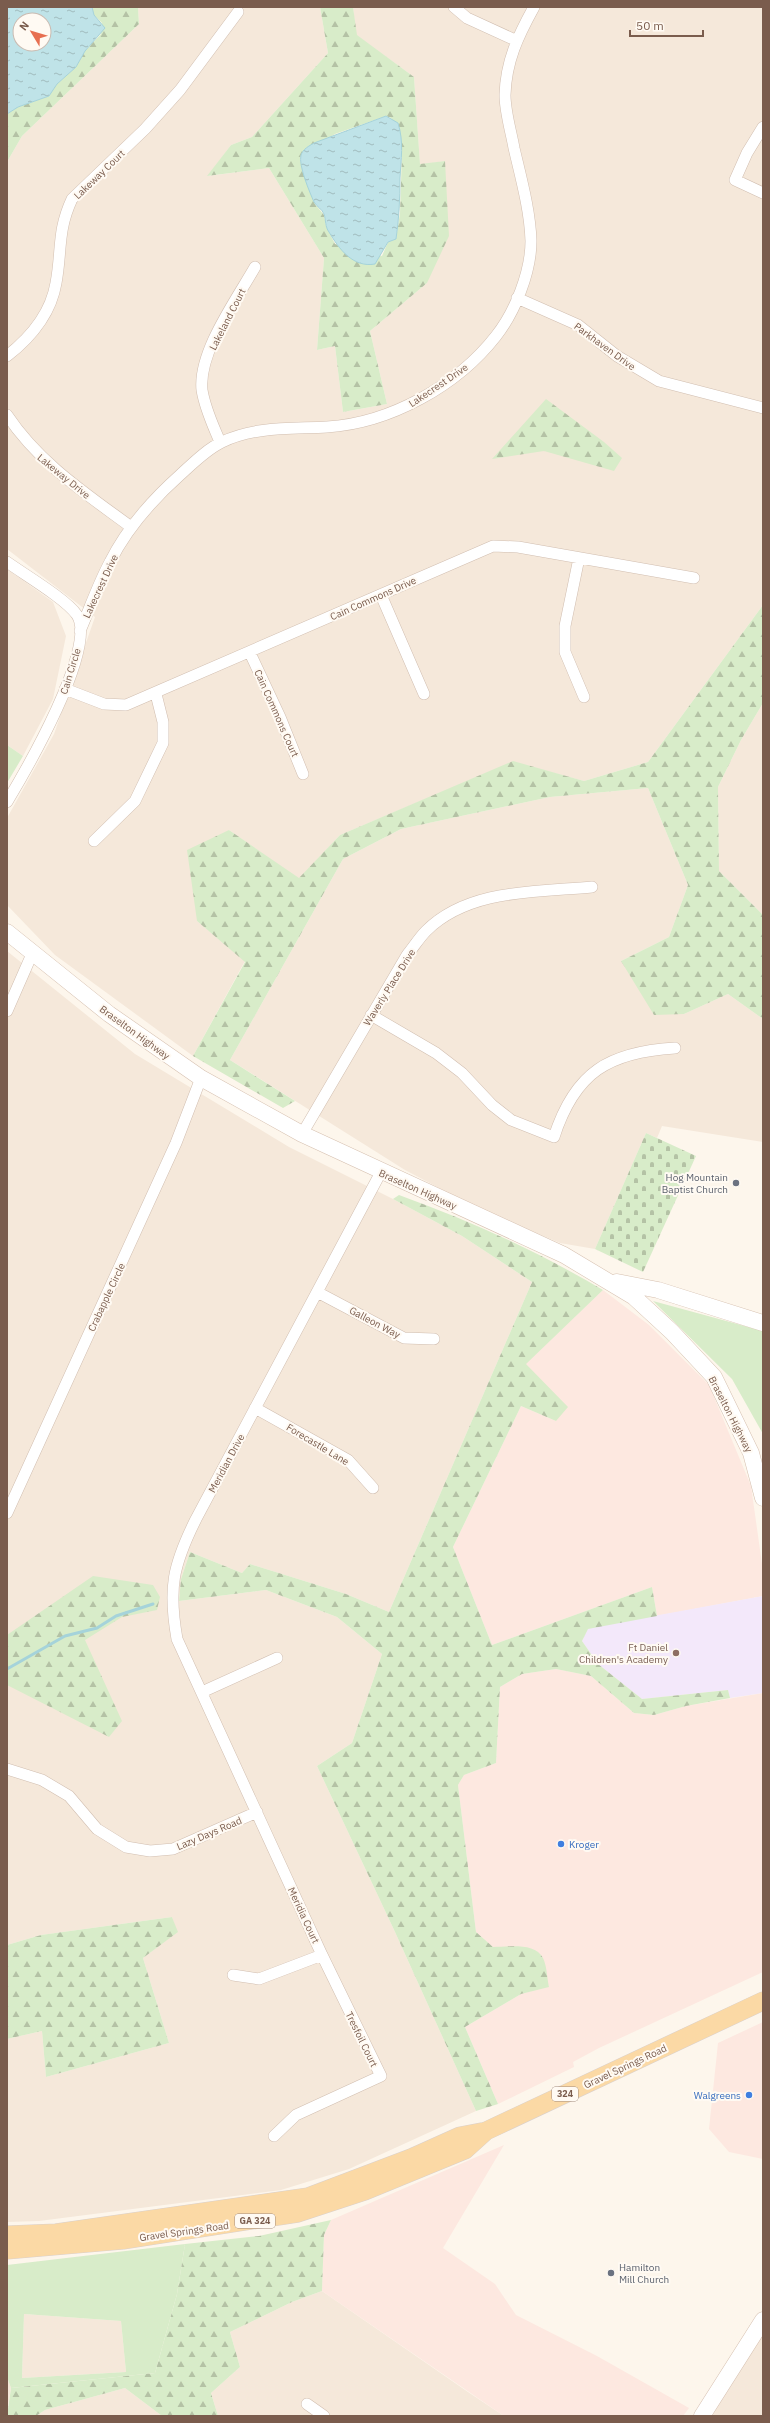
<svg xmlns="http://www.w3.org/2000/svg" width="770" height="2423" viewBox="0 0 770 2423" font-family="'IBM Plex Sans',sans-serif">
  <defs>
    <pattern id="forest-firs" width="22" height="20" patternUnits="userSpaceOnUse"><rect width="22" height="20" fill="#d8ecc9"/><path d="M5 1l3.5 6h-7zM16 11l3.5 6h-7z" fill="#b4c2a5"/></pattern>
    <pattern id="cemetery-stones" width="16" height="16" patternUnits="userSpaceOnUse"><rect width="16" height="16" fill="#d8ecc9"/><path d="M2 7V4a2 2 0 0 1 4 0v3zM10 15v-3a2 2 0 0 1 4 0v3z" fill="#b4c2a5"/></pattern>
    <pattern id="water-ripples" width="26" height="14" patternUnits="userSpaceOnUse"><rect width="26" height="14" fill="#bfe3e8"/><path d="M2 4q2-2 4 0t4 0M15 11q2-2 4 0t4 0" fill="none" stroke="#a0bbbe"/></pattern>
  </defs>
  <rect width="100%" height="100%" fill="#fdf6ec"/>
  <!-- residential -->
  <path fill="#f5e8da" d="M138,7H320L328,53L252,137L231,145L208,176L269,168L324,258L317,350L335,346L343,412L387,404L370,331L427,283L445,161L420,165L414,77L356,35L353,7H763V605L648,762L584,781L513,762L340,835L299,879L229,830L197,921L245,961L193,1056L55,955L7,905V818L54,734L95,617L7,549V162L22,136L139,24Z
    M7,569L53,602L66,636L53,699L23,756L7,745Z
    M763,703V915L719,871L718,787L741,740Z
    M648,788L688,885L669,937L621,961L684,1014L728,994L763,1019V1142L662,1126L657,1138L646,1133L595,1249L560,1243L477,1208L405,1170L230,1060L343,859L401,829L550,797Z
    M7,951L135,1054L289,1147L393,1199L462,1236L532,1282L389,1612L346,1594L250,1564L242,1573L190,1552L181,1579L179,1601L266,1590L337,1617L382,1654L352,1743L317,1766L395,1932L476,2111L349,2169L281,2190L39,2221L7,2222V2039L42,2031L46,2077L169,2043L143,1958L177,1932L172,1917L41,1935L7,1945Z
    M322,2291L468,2392L504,2416H218L211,2393L240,2367L230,2332L292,2302Z
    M24,2314L121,2321L126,2372L22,2378Z
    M763,2331V2416H712Z
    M7,2377L11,2388L7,2411Z
    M125,2388L162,2416H36L45,2410Z"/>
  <!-- commercial -->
  <path fill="#fde8e0" d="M603,1290L649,1325L709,1385L751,1486L763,1571V1596L657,1616L652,1587L492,1645L453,1547L521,1406L556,1421L525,1364Z
    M556,1669L591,1676L634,1713L654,1715L686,1706L763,1693V1972L599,2048L573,2062L574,2067L498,2104L465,2027L521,1994L549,1986L524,1947L493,1948L476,1932L458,1785L464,1775L496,1763L500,1687L522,1674Z
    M763,2022V2159L729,2152L709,2129L718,2043Z
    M504,2145L443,2248L495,2284L516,2315L597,2356L689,2408L683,2416H504L322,2291L324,2235L331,2220Z"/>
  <!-- education -->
  <path fill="#f3e8fa" d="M763,1596V1693L730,1698L728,1690L642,1699L598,1664L582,1641L588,1628Z"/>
  <!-- green -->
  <path fill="#d8ecc9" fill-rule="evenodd" d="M7,745L23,756L7,783Z
    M653,1301L763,1331V1434L732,1379Z
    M185,2244L177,2294L155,2373L11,2388L7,2377V2265ZM24,2314L121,2321L126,2372L22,2378Z"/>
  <!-- forest -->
  <path fill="url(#forest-firs)" fill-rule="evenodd" d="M92,7H138L139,24L22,136L7,162V114L18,107L49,96L57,84L76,67L85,51L101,34L102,23L94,15Z
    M320,7H353L357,35L414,77L420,164L445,161L449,236L427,283L370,331L387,404L343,412L335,346L317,350L324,258L269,168L207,176L231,145L252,137L328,53ZM386,116L391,118L402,151L400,213L396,239L388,242L382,256L335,244L326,226L324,215L315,204L300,160L301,155L335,134Z
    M546,399L604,442L622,458L614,471L544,451L492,459Z
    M763,605V703L741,740L718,787L719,871L763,915V1019L728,994L684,1014L654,1015L621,961L669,937L688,885L648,788L550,797L401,829L343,859L230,1060L295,1101L283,1108L193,1056L245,962L197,921L187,850L229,830L299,878L340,835L513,761L584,781L648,762Z
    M399,1195C471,1221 537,1251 603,1290L526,1364L568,1407L556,1421L521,1406L453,1547L492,1645L652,1587L657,1616L588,1629L582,1641L598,1664L642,1699L728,1690L730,1698L686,1706L654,1715L634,1713L591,1676L556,1669L522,1674L500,1687L496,1763L464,1775L458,1785L476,1932L493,1947C508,1947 535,1942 543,1958C547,1966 547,1978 549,1987L521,1994L465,2027L498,2104L476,2111L395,1932L317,1766L352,1743L382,1654L337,1617L266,1590L179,1601L181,1579L190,1552L242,1573L250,1564L346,1594L389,1612L532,1282L462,1236L393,1199Z
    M93,1576L153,1585L160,1597L157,1610L122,1617L85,1640L122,1721L109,1737L7,1685V1635Z
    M172,1917L178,1932L143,1958L169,2043L46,2077L42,2031L7,2039V1945L41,1935Z
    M331,2220L324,2235L322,2291L292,2302L230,2332L240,2367L211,2393L218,2416H162L125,2388L45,2410L36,2416H7L11,2388L155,2373L177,2294L185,2244L259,2236Z"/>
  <!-- cemetery -->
  <path fill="url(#cemetery-stones)" d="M646,1133L696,1156L643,1272L595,1249Z"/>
  <!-- water -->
  <path fill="url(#water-ripples)" stroke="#a5d3da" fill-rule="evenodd" d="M7,7H92L94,15L105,28L85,51L76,67L57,84L49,96L18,107L7,114ZM20,20H44V44H20Z
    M386,116L398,123C404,142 401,159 400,178C400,199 399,219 396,239L388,242L375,264C353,268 339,249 329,232C325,227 326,220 324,214C322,209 317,207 314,202C310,193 298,165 301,155C303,149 309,146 314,143Z"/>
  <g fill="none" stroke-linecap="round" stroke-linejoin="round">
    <!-- stream -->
    <path stroke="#a5d3da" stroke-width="3" d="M7,1669L65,1636L97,1628L116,1616L153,1604"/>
    <defs>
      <path id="street" d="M454,7L467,18L515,40
        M763,127L747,153L735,180L763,193
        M517,298L578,325L617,356L659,381L763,408
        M7,356C30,338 51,313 56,283C62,251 57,231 72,199L145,129L180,90L238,12
        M7,415C39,463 85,493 131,527
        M220,442C213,425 205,409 202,390C198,352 237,299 255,267
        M579,558L565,626V652L584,697
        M7,562C25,575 66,599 77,615C98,647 25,772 7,802
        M381,595L424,694
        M80,631C90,608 98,584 110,562C127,528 152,500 180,475C192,464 207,449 222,442C256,426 291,429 327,427C390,423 457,386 496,336C515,312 531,272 531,241C530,210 521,178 514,148C511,131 505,112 505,95C506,61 518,36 534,7
        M250,653L280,717L303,774
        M65,689L104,704L126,705L493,546L518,547L694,578
        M94,841L135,801L163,743V722L156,694
        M7,1011L32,954
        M371,1015L436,1053L462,1073L492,1105L511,1120L554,1137C575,1072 609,1052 675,1048
        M302,1134L407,955C413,948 419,938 426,931C468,889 536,892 592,887
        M319,1293L404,1338L434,1339
        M255,1408L348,1460L373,1488
        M7,1513L176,1143L201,1078
        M202,1692L277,1658
        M7,1769L42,1780L69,1796L97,1829L126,1847L150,1851L173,1849L257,1812
        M233,1975L259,1979L322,1955
        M274,2136L296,2115L381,2076L322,1955L177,1639C168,1588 173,1565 196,1519L381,1172
        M307,2404L324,2416"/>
      <path id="secondary" d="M7,932L109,1014L201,1078L302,1134L564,1255L634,1297L672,1332L714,1377L751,1453L763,1498
        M617,1282L658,1290L763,1323
        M702,2416L763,2320"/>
      <path id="primary" d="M7,2235L56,2233L308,2197L411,2158L460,2136L486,2131L763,2001
        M7,2250L123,2240L298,2213L365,2191L465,2150L486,2131"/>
    </defs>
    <!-- street casing -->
    <use href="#street" stroke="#d1beb0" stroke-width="12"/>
    <!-- secondary casing -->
    <use href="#secondary" stroke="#d6c0b0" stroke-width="17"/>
    <!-- primary casing -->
    <use href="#primary" stroke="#dad1cd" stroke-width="19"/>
    <!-- street -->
    <use href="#street" stroke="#fff" stroke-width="11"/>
    <!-- secondary -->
    <use href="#secondary" stroke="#fff" stroke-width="16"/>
    <!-- primary -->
    <use href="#primary" stroke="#fbd9a5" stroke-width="18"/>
  </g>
  <!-- markers -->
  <g fill="#6b7280" stroke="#fffaf3" stroke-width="1.5">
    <circle cx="736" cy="1183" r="4"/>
    <circle cx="611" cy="2273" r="4"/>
  </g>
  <circle fill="#8d6e63" stroke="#fffaf3" stroke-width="1.5" cx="676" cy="1653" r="4"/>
  <g fill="#3f7fe0" stroke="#fffaf3" stroke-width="1.5">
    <circle cx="561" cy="1844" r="4"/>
    <circle cx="749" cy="2095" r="4"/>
  </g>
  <g text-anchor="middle" stroke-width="4" stroke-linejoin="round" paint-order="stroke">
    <!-- shield labels -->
    <g fill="#fffaf3" stroke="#a28b7f" stroke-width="1">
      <rect x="552" y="2087" width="26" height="14" rx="3"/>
      <rect x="235" y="2214" width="40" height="14" rx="3"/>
    </g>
    <g font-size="9" font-weight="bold" fill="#7a5c4d">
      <text x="565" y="2097">324</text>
      <text x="255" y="2224">GA 324</text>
    </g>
    <!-- street labels -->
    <g font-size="10" fill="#7a5c4d" stroke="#fffaf3">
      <text transform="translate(99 174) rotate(-44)" y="4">Lakeway Court</text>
      <text transform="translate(227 319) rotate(-63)" y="4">Lakeland Court</text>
      <text transform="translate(605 346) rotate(36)" y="4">Parkhaven Drive</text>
      <text transform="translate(438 385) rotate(-34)" y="4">Lakecrest Drive</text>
      <text transform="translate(64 476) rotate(39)" y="4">Lakeway Drive</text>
      <text transform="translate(100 586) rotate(-65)" y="4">Lakecrest Drive</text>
      <text transform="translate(373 598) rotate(-24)" y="4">Cain Commons Drive</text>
      <text transform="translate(70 671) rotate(-73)" y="4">Cain Circle</text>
      <text transform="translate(277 713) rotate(66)" y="4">Cain Commons Court</text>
      <text transform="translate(389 987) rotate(-58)" y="4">Waverly Place Drive</text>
      <text transform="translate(135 1032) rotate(36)" y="4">Braselton Highway</text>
      <text transform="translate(418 1189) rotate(24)" y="4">Braselton Highway</text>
      <text transform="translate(106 1297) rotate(-65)" y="4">Crabapple Circle</text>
      <text transform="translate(375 1322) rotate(28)" y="4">Galleon Way</text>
      <text transform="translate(731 1414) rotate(63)" y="4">Braselton Highway</text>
      <text transform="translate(318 1444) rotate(31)" y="4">Forecastle Lane</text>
      <text transform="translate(226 1463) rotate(-62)" y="4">Meridian Drive</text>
      <text transform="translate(209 1833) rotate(-23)" y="4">Lazy Days Road</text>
      <text transform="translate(304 1915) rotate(65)" y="4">Meridia Court</text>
      <text transform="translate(362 2039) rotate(64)" y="4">Tresfoil Court</text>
      <text transform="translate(625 2066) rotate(-25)" y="4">Gravel Springs Road</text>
      <text transform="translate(184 2231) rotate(-8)" y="4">Gravel Springs Road</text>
    </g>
    <!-- worship labels -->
    <g font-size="10" fill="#5b616d" stroke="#fffaf3" text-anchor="end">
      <text x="728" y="1181">Hog Mountain<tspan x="728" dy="12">Baptist Church</tspan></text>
      <text x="619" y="2271" text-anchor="start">Hamilton<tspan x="619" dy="12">Mill Church</tspan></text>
    </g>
    <!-- education labels -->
    <g font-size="10" fill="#785e54" stroke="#fffaf3" text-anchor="end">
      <text x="668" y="1651">Ft Daniel<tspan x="668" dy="12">Children's Academy</tspan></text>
    </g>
    <!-- shop labels -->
    <g font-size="10" fill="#366cbe" stroke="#fffaf3" text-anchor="start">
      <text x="569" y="1848">Kroger</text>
      <text x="741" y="2099" text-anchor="end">Walgreens</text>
    </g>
  </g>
  <!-- border -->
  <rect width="770" height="2423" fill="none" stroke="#7a5c4d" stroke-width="16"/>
  <!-- north arrow -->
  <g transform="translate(32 32) rotate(308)"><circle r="19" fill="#fffaf3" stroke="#cabbb1"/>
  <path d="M0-3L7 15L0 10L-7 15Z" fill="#e76f51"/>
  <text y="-6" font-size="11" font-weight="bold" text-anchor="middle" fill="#7a5c4d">N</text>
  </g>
  <!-- scale -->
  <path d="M630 30v6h73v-6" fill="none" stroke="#7a5c4d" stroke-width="2"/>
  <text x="636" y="30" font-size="12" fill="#7a5c4d" stroke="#fffaf3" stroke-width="3" paint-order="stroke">50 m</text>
</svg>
